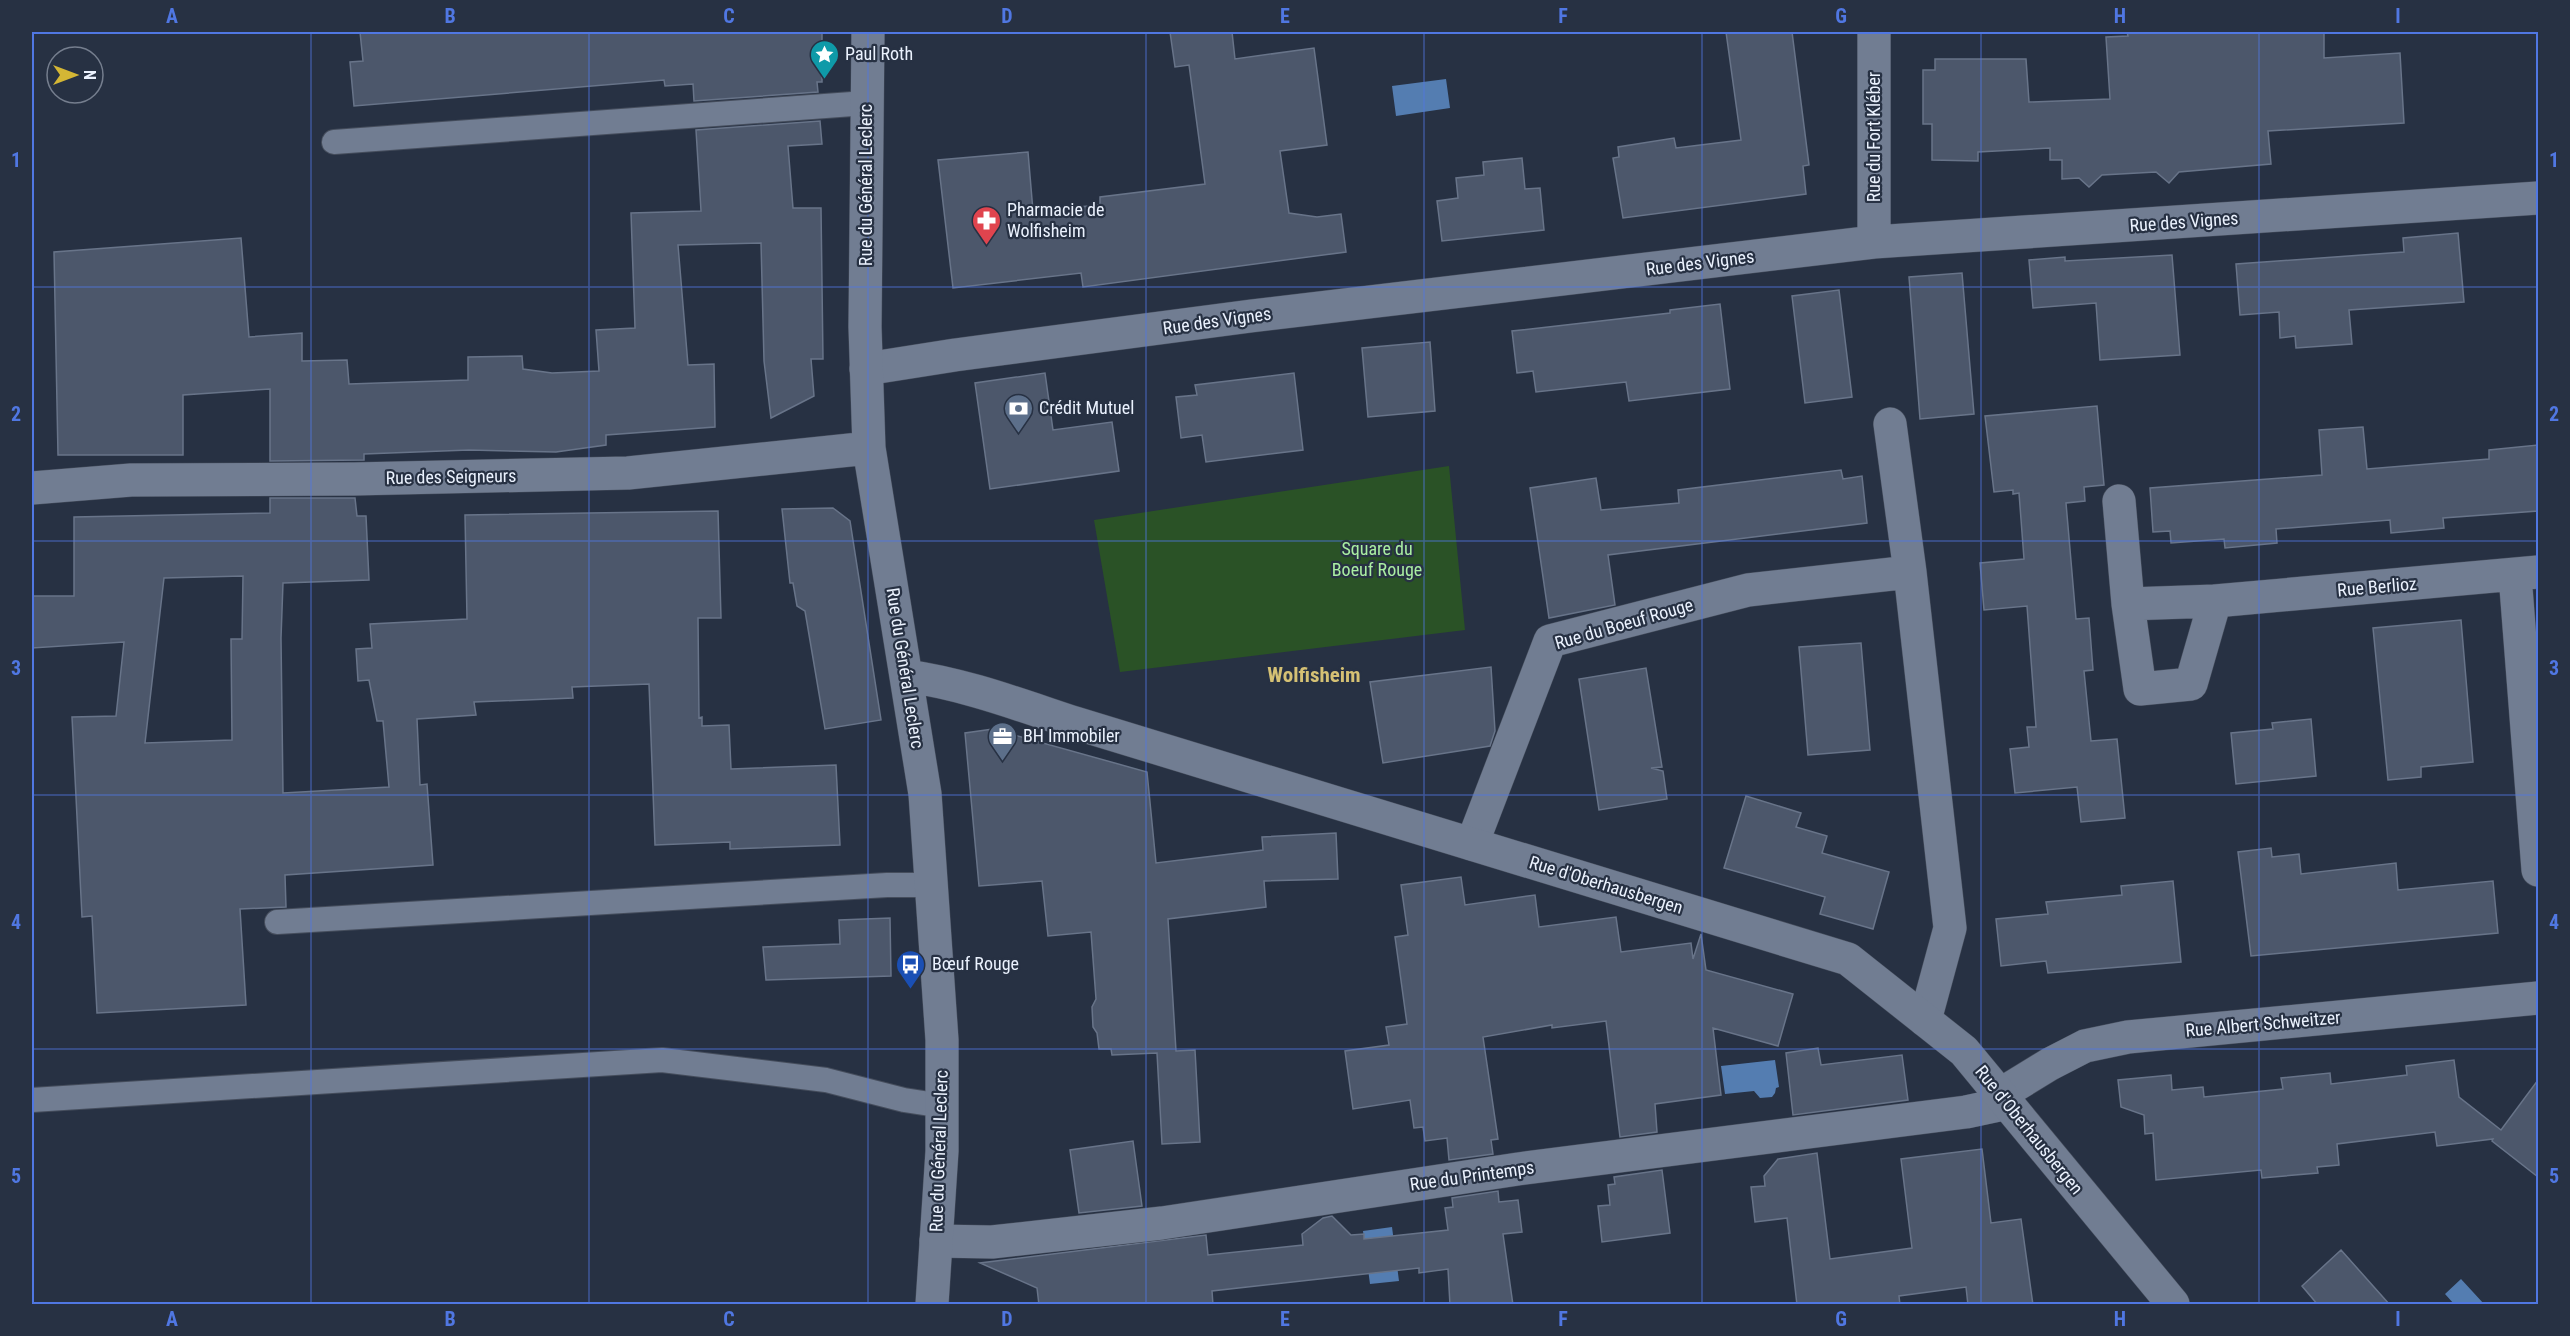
<svg xmlns="http://www.w3.org/2000/svg" width="2570" height="1336" viewBox="0 0 2570 1336" font-family="'Roboto Condensed',sans-serif">
  <rect width="100%" height="100%" fill="#273143"/>
  <!-- green -->
  <path fill="#2a5226" d="M1449,466L1465,630L1120,672L1094,520Z"/>
  <!-- water -->
  <path fill="#547db1" d="M1446,79L1450,108L1396,116L1392,86Z
    M1775,1060L1779,1087L1776,1088L1775,1093L1772,1097L1760,1098L1754,1091L1725,1094L1721,1066Z
    M1392,1227L1399,1281L1370,1284L1363,1231Z
    M2461,1279L2484,1304H2454L2445,1294Z"/>
  <!-- building -->
  <path fill="#4c576b" stroke="#687489" stroke-width="1.5" fill-rule="evenodd" d="M360,32H822V82H817L818,92L694,101L693,84L665,86L664,80L354,106L350,62L363,61Z
    M1170,32H1232L1235,59L1314,48L1327,145L1280,151L1289,213L1317,217L1341,214L1346,252L1083,287L1081,273L953,288L938,160L1028,152L1033,211L1100,205V197L1205,184L1189,65L1175,67Z
    M1726,32H1792L1809,165L1803,166L1806,194L1623,218L1613,158L1619,157L1618,147L1674,138L1676,148L1741,140Z
    M2127,32H2324V58L2400,53L2404,123L2268,131L2271,164L2179,172L2169,183L2156,172L2102,175L2089,187L2079,178L2062,179V160H2050V148L1978,152V161L1932,160V124H1923V70H1935V59H2026L2029,102L2110,99L2106,37L2128,36Z
    M820,121L822,144L788,146L793,208H821L823,359H811L814,396L771,418L764,361L761,243L678,245L688,365L714,364L715,427L606,435V445L556,452L469,450L364,454V460L270,461V389L183,395V455H58L54,252L241,238L249,337L302,333V361L347,360L349,384L468,380V357L522,356L523,369L552,373L599,371L596,330L635,328L631,213L701,211L696,130Z
    M1522,158L1525,189L1540,188L1544,230L1442,241L1437,201L1458,198L1456,178L1484,175L1483,162Z
    M2458,233L2464,302L2349,310L2352,344L2296,348L2295,336L2280,338L2279,312L2240,315L2236,264L2404,252L2403,238Z
    M2172,255L2180,355L2100,360L2096,303L2033,308L2029,260L2065,257V261Z
    M1962,273L1974,414L1920,419L1909,277Z
    M1839,290L1852,397L1805,403L1792,296Z
    M1720,304L1730,389L1629,401L1626,382L1536,392L1533,371L1517,373L1512,331L1670,313V310Z
    M1430,342L1435,411L1368,417L1362,348Z
    M1045,373L1053,430L1112,422L1119,471L990,489L975,383Z
    M1294,373L1303,450L1206,462L1202,435L1181,438L1176,397L1197,395L1195,385Z
    M2097,406L2104,485L2084,487L2085,501L2066,503L2076,619L2089,618L2093,670L2084,671L2091,741L2117,739L2125,818L2081,822L2077,787L2015,793L2010,749L2029,747L2027,727H2036L2027,606L1984,610L1980,563L2024,559L2019,493L2013,494V490L1994,492L1985,416Z
    M2363,427L2367,469L2489,459V450L2538,445V511L2443,518L2444,528L2391,533L2390,520L2276,529L2277,543L2225,548L2224,539L2171,543L2170,531L2153,532L2150,488L2322,475L2319,430Z
    M1841,470L1843,479L1862,476L1867,523L1608,555L1615,605L1549,618L1530,488L1596,478L1601,510L1679,503L1678,490Z
    M270,498H355L357,516H366L369,580L283,583L281,638L283,793L389,787L383,721H377L369,680L358,681L356,649L372,648L370,624L467,619L465,515L718,511L721,618H698L699,718L702,717V726L729,725L731,769L836,765L840,845L730,849V842L655,845L649,684L572,687L573,698L474,702L476,715L417,719L420,785L427,784L433,865L285,875L286,907L240,909L246,1005L97,1013L92,916L82,917L72,717L116,716L124,642L32,648V596H74V517L270,513ZM243,576L242,639H231L232,740L145,743L164,578Z
    M833,508L850,521L881,720L825,729L805,611L797,606L793,583H790L782,509Z
    M2461,620L2473,762L2421,767V777L2388,780L2373,628Z
    M1861,643L1870,750L1808,755L1799,647Z
    M1491,667L1495,731L1490,746L1383,763L1370,682Z
    M1646,668L1662,767L1651,768L1663,771L1667,799L1599,810L1579,679Z
    M2311,719L2316,776L2236,784L2231,733L2273,729L2272,723Z
    M993,729L1147,772L1156,863L1263,850L1262,837L1336,833L1338,879L1264,881L1266,907L1168,919L1176,1051L1195,1050L1200,1142L1162,1144L1157,1053L1112,1055L1111,1049H1099L1097,1033L1093,1027L1092,1007L1096,999L1091,932L1048,936L1042,881L979,886L965,733Z
    M1746,796L1801,813L1796,827L1827,836L1822,853L1889,872L1873,929L1820,914L1825,897L1724,868Z
    M2271,848L2272,857L2299,854L2301,874L2396,863L2398,890L2493,881L2498,933L2251,956L2238,852Z
    M1461,877L1465,905L1535,895L1539,927L1616,917L1621,952L1691,943L1693,959L1701,934L1706,970L1793,994L1778,1046L1713,1028L1721,1095L1655,1104L1657,1132L1620,1137L1606,1021L1552,1028V1025L1483,1037L1498,1139L1491,1140L1493,1154L1449,1160L1447,1138L1425,1141L1423,1127L1414,1128L1410,1100L1353,1109L1345,1051L1389,1045L1386,1027L1407,1024L1395,937L1408,935L1401,885Z
    M2173,881L2181,962L2048,973L2046,961L2001,966L1996,919L2048,914L2046,902L2122,895L2121,886Z
    M890,918L891,976L766,980L763,947L840,944L839,920Z
    M1818,1048L1821,1065L1902,1055L1908,1100L1793,1115L1786,1053Z
    M2454,1060L2459,1097L2501,1130L2538,1080V1177L2492,1141L2493,1139L2437,1146L2435,1132L2337,1144L2339,1165L2317,1167L2318,1173L2262,1178L2261,1170L2156,1180L2153,1133L2145,1134L2144,1115L2121,1107L2118,1080L2171,1075L2172,1090L2203,1087L2204,1097L2283,1089L2281,1078L2330,1073L2331,1084L2407,1075L2406,1066Z
    M1133,1141L1142,1206L1079,1213L1070,1150Z
    M1982,1149L1991,1223L2021,1219L2033,1305H1968L1966,1287L1899,1296L1900,1305H1797L1787,1218L1755,1222L1751,1187L1765,1186L1764,1176L1778,1159L1817,1153L1830,1259L1912,1248L1901,1159Z
    M1662,1170L1670,1233L1602,1242L1598,1206L1610,1205L1608,1185L1615,1184L1614,1177Z
    M1498,1191L1499,1202L1518,1200L1522,1232L1503,1234L1513,1305H1450L1448,1269L1419,1273V1268L1212,1291L1213,1305H1039L1037,1288L980,1263L1206,1235L1208,1255L1303,1245L1302,1234L1323,1218L1332,1216L1351,1235L1364,1234V1239L1448,1230L1445,1208L1453,1207L1452,1198Z
    M2341,1250L2390,1305H2318L2302,1286Z"/>
  <g fill="none" stroke-linecap="round" stroke-linejoin="round">
    <defs>
      <path id="lane" d="M334,142L866,103
        M277,922L887,885H932
        M32,1100L662,1060L826,1080L904,1100L943,1106"/>
      <path id="street" d="M1874,32V242
        M866,369L955,355L1251,316L1874,242L2538,198
        M1890,424L1910,572L1950,928L1925,1020
        M2119,501L2128,604
        M2515,575L2538,870
        M2215,601L2191,684L2140,689L2128,604L2215,601L2538,572
        M1472,844L1550,641L1748,590L1910,572
        M2001,1094L2050,1064L2085,1046L2128,1037L2538,998
        M936,1241L992,1242L1162,1223L1518,1169L1966,1112L2008,1103"/>
      <path id="secondary" d="M868,32L865,327L869,448L925,794L942,1040V1151L932,1304
        M32,488L131,480L354,479L628,473L869,448
        M907,676C965,684 1020,705 1075,723L1848,959L1964,1051L2173,1304"/>
    </defs>
    <!-- lane casing -->
    <use href="#lane" stroke="#454d5c" stroke-width="26"/>
    <!-- street casing -->
    <use href="#street" stroke="#454d5c" stroke-width="34"/>
    <!-- secondary casing -->
    <use href="#secondary" stroke="#454d5c" stroke-width="34"/>
    <!-- lane -->
    <use href="#lane" stroke="#717d92" stroke-width="24"/>
    <!-- street -->
    <use href="#street" stroke="#717d92" stroke-width="33"/>
    <!-- secondary -->
    <use href="#secondary" stroke="#717d92" stroke-width="33"/>
  </g>
  <!-- grid -->
  <path fill="none" stroke="#5077e2" stroke-width="1.5" stroke-opacity="0.55" d="M311,32V1304M589,32V1304M868,32V1304M1146,32V1304M1424,32V1304M1702,32V1304M1981,32V1304M2259,32V1304M32,287H2538M32,541H2538M32,795H2538M32,1049H2538"/>
  <!-- icons -->
  <defs>
    <symbol id="sight-pin" viewBox="-11 -11 22 30"><path d="M0 17L-7.5 6A9.5 9.5 0 1 1 7.5 6Z" fill="#0f9aa8" stroke="#273143"/><path d="M0-6L1.8-2.2L6-1.7L2.9 1.2L3.7 5.4L0 3.3L-3.7 5.4L-2.9 1.2L-6-1.7L-1.8-2.2Z" fill="#fff"/></symbol>
    <symbol id="pharmacy-pin" viewBox="-11 -11 22 30"><path d="M0 17L-7.5 6A9.5 9.5 0 1 1 7.5 6Z" fill="#e0444e" stroke="#273143"/><path d="M-2-6h4v4h4v4h-4v4h-4v-4h-4v-4h4Z" fill="#fff"/></symbol>
    <symbol id="bank-pin" viewBox="-11 -11 22 30"><path d="M0 17L-7.5 6A9.5 9.5 0 1 1 7.5 6Z" fill="#5c6f8a" stroke="#273143"/><path d="M-6-4H6V4H-6ZM0-2.3a2.3 2.3 0 1 0 0 4.6a2.3 2.3 0 1 0 0-4.6Z" fill="#fff"/></symbol>
    <symbol id="office-pin" viewBox="-11 -11 22 30"><path d="M0 17L-7.5 6A9.5 9.5 0 1 1 7.5 6Z" fill="#5c6f8a" stroke="#273143"/><path d="M-6-3h4V-5.5h4V-3h4V5H-6ZM-1-4.5V-3h2v-1.5ZM-6 0V1H6V0Z" fill="#fff"/></symbol>
    <symbol id="bus-pin" viewBox="-11 -11 22 30"><path d="M0 17L-7.5 6A9.5 9.5 0 1 1 7.5 6Z" fill="#1a4fb4" stroke="#273143"/><path d="M-5-6H5V4H4V6H2V4H-2V6H-4V4H-5ZM-3.5-4V0h7V-4ZM-3.5 1.2v1.5H-2V1.2ZM2 1.2v1.5H3.5V1.2Z" fill="#fff"/></symbol>
  </defs>
  <g fill-rule="evenodd">
    <use href="#sight-pin" x="808" y="38" width="33" height="45"/>
    <use href="#pharmacy-pin" x="970" y="204" width="33" height="45"/>
    <use href="#bank-pin" x="1002" y="392" width="33" height="45"/>
    <use href="#office-pin" x="986" y="720" width="33" height="45"/>
    <use href="#bus-pin" x="894" y="948" width="33" height="45"/>
  </g>
  <g text-anchor="middle" stroke-width="4.5" stroke-linejoin="round" paint-order="stroke">
    <!-- poi labels -->
    <g font-size="18" fill="#ebf2fe" stroke="#273143" text-anchor="start">
      <text x="845" y="60">Paul Roth</text>
      <text x="1007" y="216">Pharmacie de<tspan x="1007" dy="21">Wolfisheim</tspan></text>
      <text x="1039" y="414">Crédit Mutuel</text>
      <text x="1023" y="742">BH Immobiler</text>
      <text x="932" y="970">Bœuf Rouge</text>
    </g>
    <!-- street labels -->
    <g font-size="18" fill="#ebf2fe" stroke="#273143">
      <text transform="translate(1874 137) rotate(-90)" y="6">Rue du Fort Kléber</text>
      <text transform="translate(866 185) rotate(-90)" y="6">Rue du Général Leclerc</text>
      <text transform="translate(2184 222) rotate(-4)" y="6">Rue des Vignes</text>
      <text transform="translate(1700 263) rotate(-7)" y="6">Rue des Vignes</text>
      <text transform="translate(1217 321) rotate(-8)" y="6">Rue des Vignes</text>
      <text transform="translate(451 477) rotate(-1)" y="6">Rue des Seigneurs</text>
      <text transform="translate(2377 587) rotate(-5)" y="6">Rue Berlioz</text>
      <text transform="translate(1624 624) rotate(-16)" y="6">Rue du Boeuf Rouge</text>
      <text transform="translate(905 668) rotate(81)" y="6">Rue du Général Leclerc</text>
      <text transform="translate(1606 885) rotate(17)" y="6">Rue d'Oberhausbergen</text>
      <text transform="translate(2263 1024) rotate(-5)" y="6">Rue Albert Schweitzer</text>
      <text transform="translate(2029 1130) rotate(51)" y="6">Rue d'Oberhausbergen</text>
      <text transform="translate(939 1151) rotate(-88)" y="6">Rue du Général Leclerc</text>
      <text transform="translate(1472 1176) rotate(-8)" y="6">Rue du Printemps</text>
    </g>
    <!-- park labels -->
    <g font-size="18" fill="#aaeea2" stroke="#273143">
      <text x="1377" y="555">Square du<tspan x="1377" dy="21">Boeuf Rouge</tspan></text>
    </g>
    <!-- quarter labels -->
    <g font-size="21" font-weight="bold" fill="#d5c174" stroke="#273143">
      <text x="1314" y="682">Wolfisheim</text>
    </g>
  </g>
  <!-- border -->
  <rect width="2570" height="1336" fill="none" stroke="#273143" stroke-width="66"/>
  <!-- north arrow -->
  <g transform="translate(75 75) rotate(90)"><circle r="28" fill="#273143" stroke="#757e8e" stroke-width="1.5"/>
  <path d="M0-4.5L10 22L0 15L-10 22Z" fill="#d4b635"/>
  <text y="-9" font-size="16" font-weight="bold" text-anchor="middle" fill="#ebf2fe">N</text>
  </g>
  <rect x="33" y="33" width="2504" height="1270" fill="none" stroke="#5077e2" stroke-width="2"/>
  <g font-size="20" text-anchor="middle" font-weight="bold" fill="#5077e2">
    <text x="172" y="23">A</text>
    <text x="450" y="23">B</text>
    <text x="729" y="23">C</text>
    <text x="1007" y="23">D</text>
    <text x="1285" y="23">E</text>
    <text x="1563" y="23">F</text>
    <text x="1841" y="23">G</text>
    <text x="2120" y="23">H</text>
    <text x="2398" y="23">I</text>
    <text x="16" y="167">1</text>
    <text x="2554" y="167">1</text>
    <text x="16" y="421">2</text>
    <text x="2554" y="421">2</text>
    <text x="16" y="675">3</text>
    <text x="2554" y="675">3</text>
    <text x="16" y="929">4</text>
    <text x="2554" y="929">4</text>
    <text x="16" y="1183">5</text>
    <text x="2554" y="1183">5</text>
    <text x="172" y="1326">A</text>
    <text x="450" y="1326">B</text>
    <text x="729" y="1326">C</text>
    <text x="1007" y="1326">D</text>
    <text x="1285" y="1326">E</text>
    <text x="1563" y="1326">F</text>
    <text x="1841" y="1326">G</text>
    <text x="2120" y="1326">H</text>
    <text x="2398" y="1326">I</text>
  </g>
</svg>
